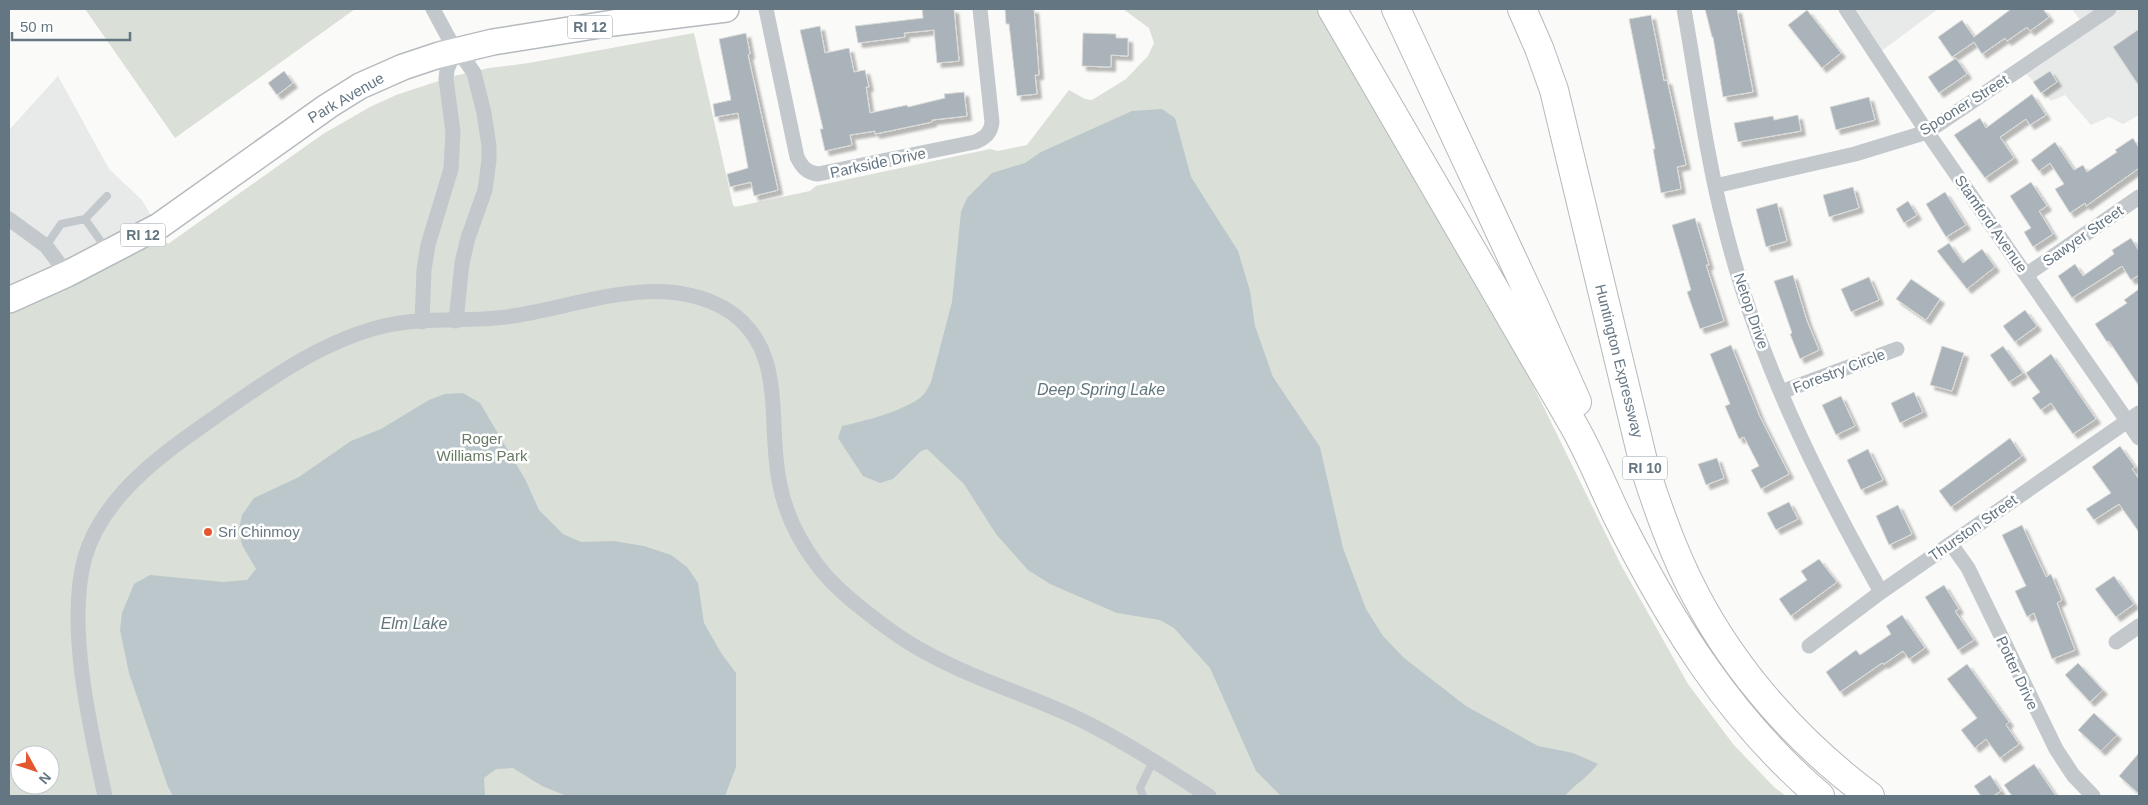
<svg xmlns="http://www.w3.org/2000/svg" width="2148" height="805" viewBox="0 0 2148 805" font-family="Arial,sans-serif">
  <defs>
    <filter id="shadow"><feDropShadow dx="4.5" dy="4.5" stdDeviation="1" flood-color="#0004"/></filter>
  </defs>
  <rect width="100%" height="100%" fill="#fafaf8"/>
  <!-- built -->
  <path fill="#e8e9e9" d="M1840,9H1938L1875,56Z
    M2072,9H2139V115L2123,124L2109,117L2091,125L2065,95L2051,101L2020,67L2080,20Z
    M58,76L109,169L142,200L157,226L9,302V130Z"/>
  <!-- green -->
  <path fill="#dadfd7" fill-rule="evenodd" d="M85,9H355L175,138Z
    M1123,9H1319L1349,59L1523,365L1621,565L1688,684L1733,744L1774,787L1786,796H9V302L156,227L168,244L323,134L370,107L396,95L454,76L489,68L529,63L694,33L733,205L735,207L810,191L816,186L990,149L998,151L1027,145L1069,90L1085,99L1092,100L1126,79L1148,56L1154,43L1149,28ZM20,755H50V785H20Z"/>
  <!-- water -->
  <path fill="#bbc7cb" d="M1162,109L1175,118L1191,177L1238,251L1250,291L1255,326L1273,377L1320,447L1343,548L1366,609L1383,636L1404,658L1466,706L1538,746L1573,753L1598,764C1588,777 1575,784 1565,796H1281L1256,771L1210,668L1174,628L1160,620L1117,613L1050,584L1028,570L996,534L964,484L927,449L921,451L893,479L880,483L863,476L838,438L842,426C865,421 900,412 920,398C925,394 928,388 931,382L952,302L961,212L967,198L992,173L1025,163L1041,152L1132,111Z
    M463,393L480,403L525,479L539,510L563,534L581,542L613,541L644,546L671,555L687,567L698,583L704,623L721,653L736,673V767L725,796H567L542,786L513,768L496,769L484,778L485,796H173L168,787L129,673L120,630L122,613L134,584L150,575L223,582L247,580L256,569L242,545L239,530L242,515L254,498L299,477L351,441L381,429L429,400L445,394Z"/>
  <!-- building -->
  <path fill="#aab3b9" stroke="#dcdcda" filter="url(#shadow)" d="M922,9H954L959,61L937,63L934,30L904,33L905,37L858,43L855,26L923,18Z
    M1005,9H1034L1039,75H1035L1037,94L1017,96L1009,24H1006Z
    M1705,9H1737L1753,92L1723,97L1713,37H1712Z
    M2011,9H2043L2049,17L2030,31L2027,27L2007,41L2005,38L1982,54L1974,42L1952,57L1938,37L1962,20L1974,37Z
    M1807,10L1841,53L1822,68L1788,25Z
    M1651,15L1664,81L1667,80L1686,165L1677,167L1681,189L1661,193L1653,149H1655L1629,19Z
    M820,26L825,53L849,48L854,72L865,70L869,87H866L870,113L907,105L908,107L945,98L944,94L964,92L967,116L932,120V122L875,134V131L850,135L852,145L825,151L820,129H823L800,30Z
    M2139,29V86L2113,47Z
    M746,33L750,54L748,55L778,190L754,196L751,182L730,187L727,174L748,168L738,113L715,117L713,104L731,100L719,39Z
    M1083,33L1116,34V38H1128V56L1111,55V67L1082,66Z
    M1956,58L1967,74L1939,93L1928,77Z
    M284,71L293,83L277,95L268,83Z
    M2050,71L2057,82L2041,93L2033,82Z
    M2032,94L2046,115L2030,125L2026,119L2000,137L2014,158L1985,178L1954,135L1980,118L1986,128Z
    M1869,97L1875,120L1836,130L1830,107Z
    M1798,115L1801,131L1738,142L1734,123L1773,116L1774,120Z
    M2133,138L2139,148V168L2086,206L2085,203L2070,213L2055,189L2064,184L2050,163L2039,171L2031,160L2055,142L2074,170L2083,165L2087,172L2117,152L2115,150Z
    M2031,182L2047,206L2039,211L2053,234L2033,247L2024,232L2031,228L2010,196Z
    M1853,187L1859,208L1829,217L1823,195Z
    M1945,192L1966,225L1946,237L1926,204Z
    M1908,201L1917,215L1904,223L1896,209Z
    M1777,203L1787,241L1766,247L1756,209Z
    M1695,218L1709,265H1706L1724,321L1700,329L1687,292L1691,290L1672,225Z
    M2131,238L2139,251V275L2131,280L2122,266L2072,298L2058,276L2075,264L2083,276L2114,254L2112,250Z
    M1949,243L1963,263L1982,249L1995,267L1967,289L1937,251Z
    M1793,275L1807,321L1819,350L1800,359L1790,334L1792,333L1774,281Z
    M1869,277L1879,300L1851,312L1841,289Z
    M1911,279L1940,299L1926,320L1896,299Z
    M2139,289V386L2109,341L2107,342L2095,324L2127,303L2124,300Z
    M2025,310L2037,326L2015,342L2003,326Z
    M1731,345L1760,417L1789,474L1761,489L1751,470L1759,466L1744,437L1739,439L1725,406L1730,404L1710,354Z
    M1942,346L1964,353L1952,391L1930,385Z
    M2003,346L2023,373L2009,382L1990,355Z
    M2051,354L2096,419L2073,434L2051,403L2041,410L2032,398L2040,392L2026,373Z
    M1914,392L1923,412L1900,423L1891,403Z
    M1841,396L1855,426L1836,435L1822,405Z
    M2010,438L2022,456L1951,507L1939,491Z
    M2120,446L2135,467L2132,469L2139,479V532L2119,504L2094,520L2086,509L2111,493L2092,467Z
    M1868,449L1883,480L1861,490L1847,460Z
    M1717,458L1724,478L1706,485L1698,464Z
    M1789,502L1798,519L1776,530L1767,513Z
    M1898,505L1912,534L1889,545L1876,516Z
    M2022,525L2046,577L2051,574L2062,600L2057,603L2075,650L2052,659L2034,613L2027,617L2015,591L2026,586L2002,535Z
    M1819,559L1837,582L1791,616L1779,599L1807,580L1801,571Z
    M2114,576L2134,604L2116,617L2095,589Z
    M1944,585L1959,609L1955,611L1974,640L1958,650L1925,597Z
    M1902,615L1925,648L1909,659L1903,651L1884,664L1882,663L1840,692L1826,672L1856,650L1860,655L1891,634L1886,626Z
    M2078,663L2103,690L2090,702L2065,675Z
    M1967,664L2009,722L2006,725L2019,744L2000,758L1986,739L1975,748L1961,730L1977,718L1947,679Z
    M2094,713L2117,735L2101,751L2078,730Z
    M2139,753V794L2119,776Z
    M2034,764L2056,796H2012L2004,785Z
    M1990,775L2001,791L1993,796H1981L1974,786Z"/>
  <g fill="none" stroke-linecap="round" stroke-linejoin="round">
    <defs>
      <path id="primary" d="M9,300L67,274L159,226L328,106L360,86L403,67L439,55L493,42L613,23L726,9"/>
      <path id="highway" d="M1332,9C1413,147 1494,286 1574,426C1591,456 1603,487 1618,518C1672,625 1729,718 1820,796
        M1396,9L1534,305L1577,402
        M1522,9L1539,48L1554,90L1644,465C1658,510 1674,555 1696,596C1737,674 1800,744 1870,796"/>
    </defs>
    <!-- primary casing -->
    <use href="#primary" stroke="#b5babe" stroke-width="28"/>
    <!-- highway casing -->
    <use href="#highway" stroke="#b4b9bd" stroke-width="30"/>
    <!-- lane -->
    <path stroke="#c3c8cc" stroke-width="8" d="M85,219L107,250
      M46,246L61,224L85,219L107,196
      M1143,796L1140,788L1153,761"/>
    <!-- street -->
    <path stroke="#c3c8cc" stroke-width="15" d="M433,9L455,50L463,57L474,73L484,113L489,146V160L485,190L468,238L462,263L456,321
      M766,9L797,157C802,167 807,173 818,174L975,142C985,138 991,133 992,122L980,9
      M1684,9C1697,82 1706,156 1725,228C1757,357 1816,477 1881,592
      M1846,9L1927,132L2139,438
      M1715,186L1855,154L1927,132L2109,9
      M9,219L46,246L67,274
      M2026,275L2139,197
      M422,322L424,270L428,245L451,169L453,132L446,79L447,70L455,50
      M1781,392L1897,349
      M1951,544L1968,568L2056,749L2073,775L2093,796
      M2116,642L2139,626
      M1809,646L1881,592L2139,413
      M105,796C90,728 66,624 85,557C92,533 107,510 124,491C153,459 190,435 225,410C274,376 325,340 384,326C426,316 470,323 513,316C581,306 658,271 724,308C788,345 767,420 779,480C784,511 799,541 818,566C830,582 846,596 861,608C881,624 902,640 925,652C975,680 1032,696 1083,721C1127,743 1168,770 1209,796"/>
    <!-- primary -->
    <use href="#primary" stroke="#fff" stroke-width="25"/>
    <!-- highway -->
    <use href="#highway" stroke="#fff" stroke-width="28"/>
  </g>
  <!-- markers -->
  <circle fill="#e4572e" stroke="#fff" stroke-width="2" cx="208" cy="532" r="5"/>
  <g text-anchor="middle" stroke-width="5" stroke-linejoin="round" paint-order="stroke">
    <!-- shield labels -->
    <g fill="#fff" stroke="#939fa8" stroke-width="1">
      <rect x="567.5" y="15.5" width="45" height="23" rx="4"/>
      <rect x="120.5" y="223.5" width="45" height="23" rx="4"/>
      <rect x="1622.5" y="456.5" width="45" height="23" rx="4"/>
    </g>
    <g font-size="14" font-weight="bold" fill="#657683">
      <text x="590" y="32">RI 12</text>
      <text x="143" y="240">RI 12</text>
      <text x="1645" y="473">RI 10</text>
    </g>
    <!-- street labels -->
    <g font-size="15" fill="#657683" stroke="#fff">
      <text transform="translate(346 98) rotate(-30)" y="5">Park Avenue</text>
      <text transform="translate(1964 105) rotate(-32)" y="5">Spooner Street</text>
      <text transform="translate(878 163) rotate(-12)" y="5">Parkside Drive</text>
      <text transform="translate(1991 224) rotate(55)" y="5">Stamford Avenue</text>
      <text transform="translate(2083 236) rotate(-35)" y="5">Sawyer Street</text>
      <text transform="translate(1751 311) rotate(71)" y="5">Netop Drive</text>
      <text transform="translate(1619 361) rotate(76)" y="5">Huntington Expressway</text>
      <text transform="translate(1839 371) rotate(-21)" y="5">Forestry Circle</text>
      <text transform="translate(1973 528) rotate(-35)" y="5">Thurston Street</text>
      <text transform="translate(2017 673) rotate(65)" y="5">Potter Drive</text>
    </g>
    <!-- park labels -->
    <g font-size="15" fill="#687a64" stroke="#fff">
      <text x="482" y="444">Roger<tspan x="482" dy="17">Williams Park</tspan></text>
    </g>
    <!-- poi labels -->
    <g font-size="15" fill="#657683" stroke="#fff" text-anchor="start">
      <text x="218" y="537">Sri Chinmoy</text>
    </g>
    <!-- water labels -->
    <g font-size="16" font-style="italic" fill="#60757c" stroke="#fff">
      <text x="1101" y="395">Deep Spring Lake</text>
      <text x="414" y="629">Elm Lake</text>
    </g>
  </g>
  <!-- border -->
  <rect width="2148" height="805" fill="none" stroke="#657683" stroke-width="20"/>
  <!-- north arrow -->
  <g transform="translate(35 770) rotate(130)"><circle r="24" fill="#ffffff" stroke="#c1c8cd"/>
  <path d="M0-4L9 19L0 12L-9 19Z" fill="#e4572e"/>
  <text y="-8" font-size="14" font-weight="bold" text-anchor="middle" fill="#657683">N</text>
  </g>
  <!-- scale -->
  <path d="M12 32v8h118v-8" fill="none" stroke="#657683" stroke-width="2.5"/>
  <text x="20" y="32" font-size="15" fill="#657683" stroke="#ffffff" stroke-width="4" paint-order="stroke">50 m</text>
</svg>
